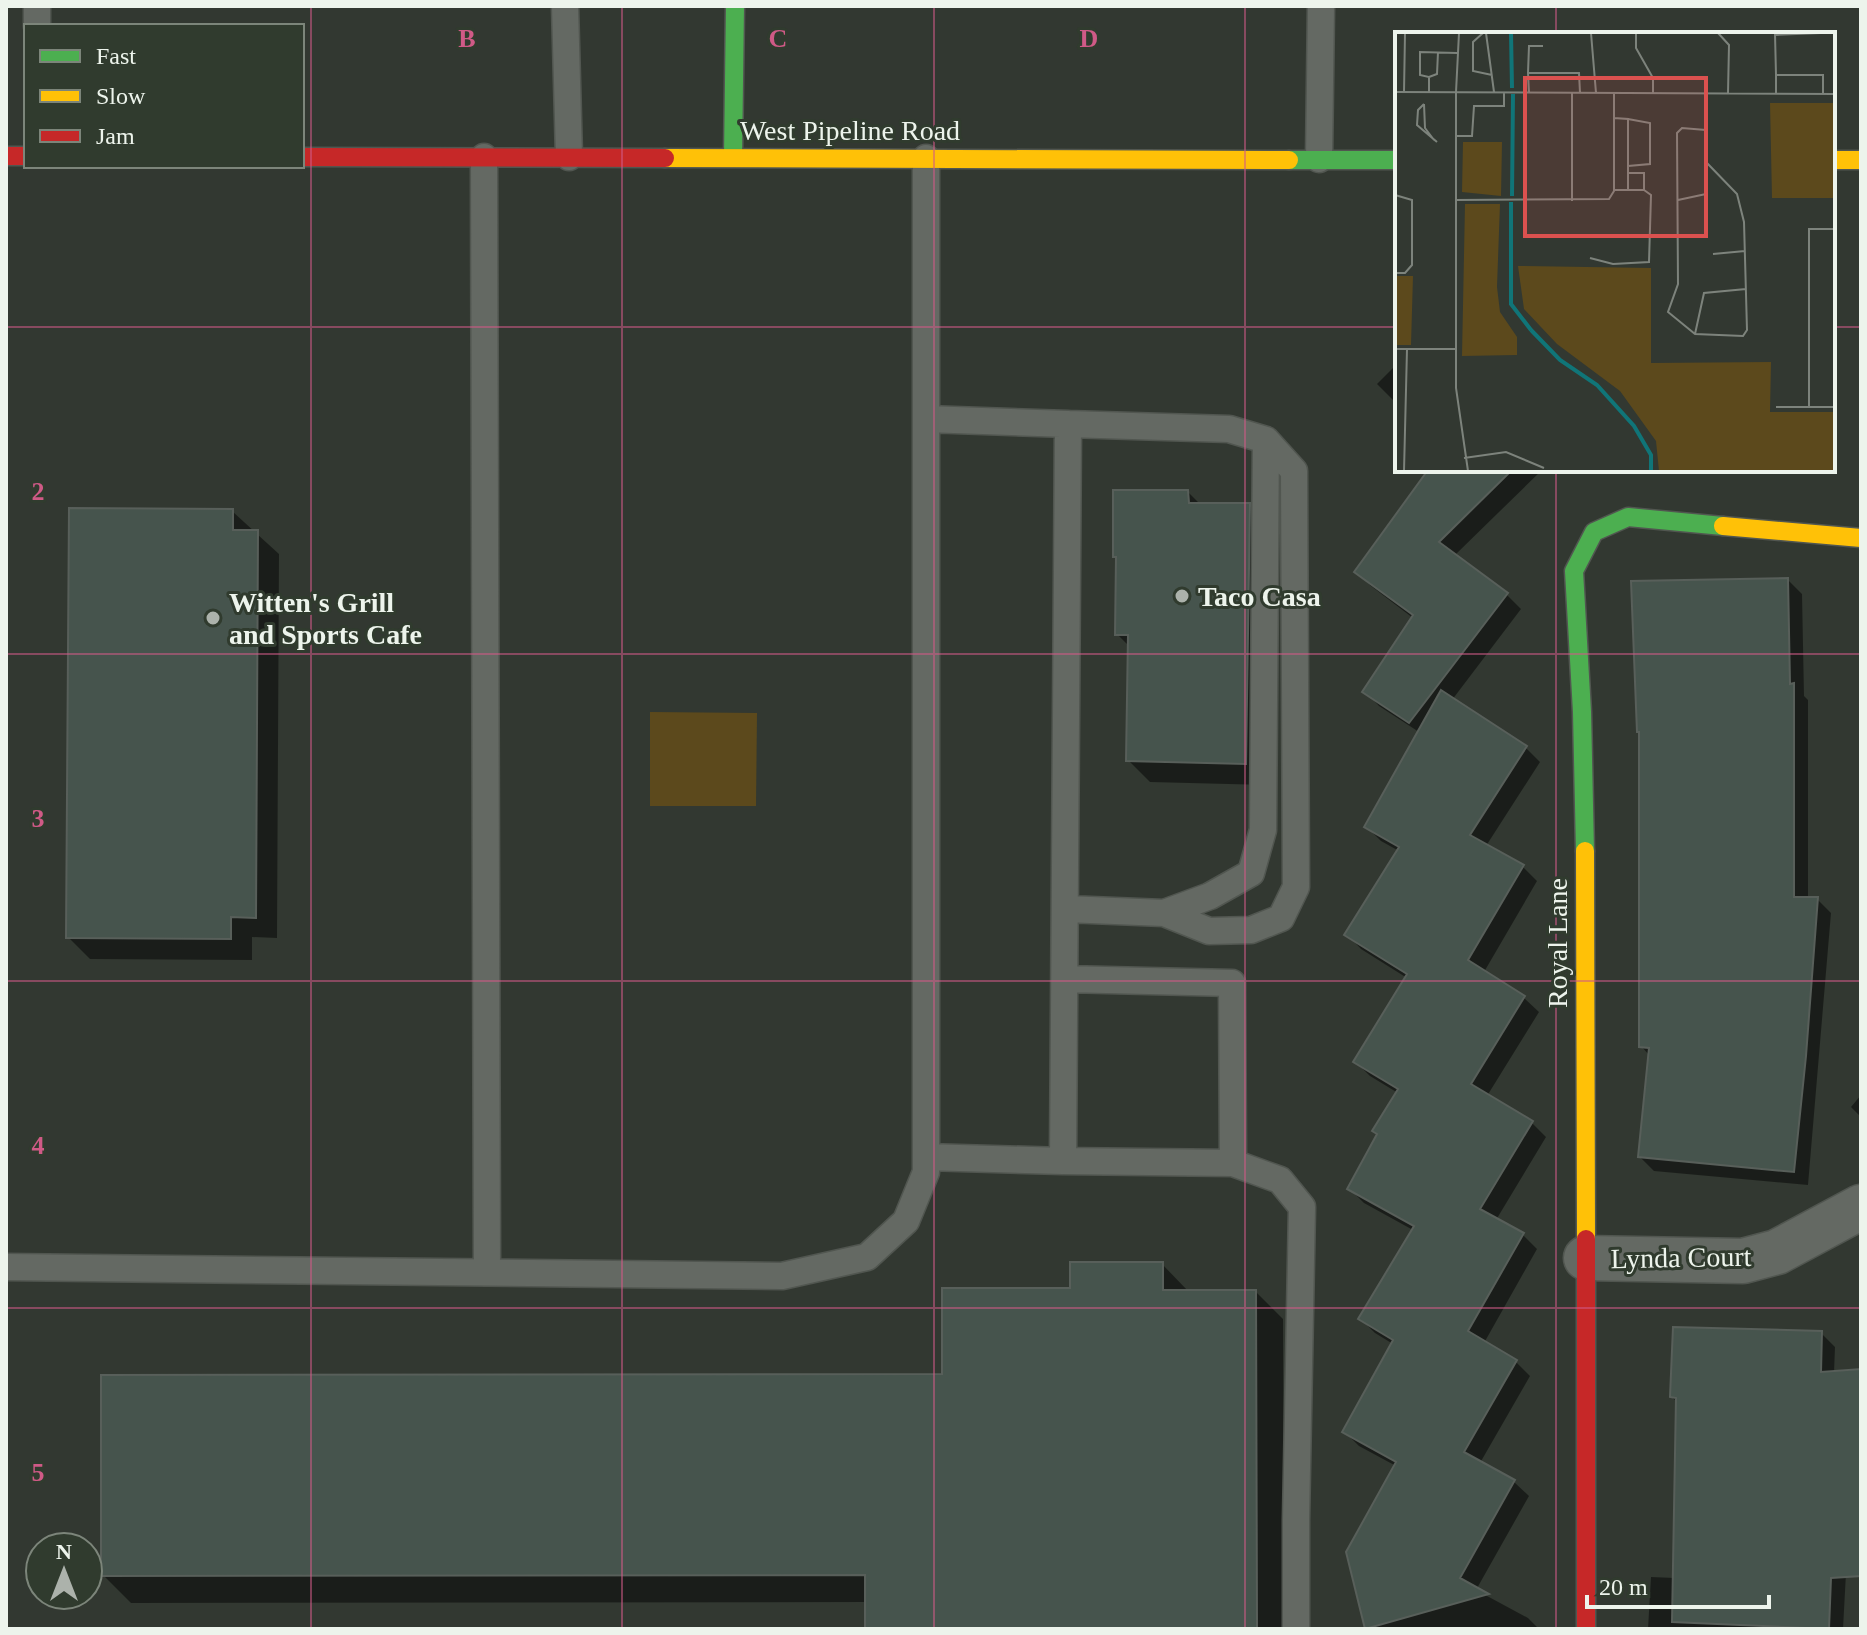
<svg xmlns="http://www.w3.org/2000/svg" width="1867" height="1635" viewBox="0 0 1867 1635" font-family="Georgia,serif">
  <rect width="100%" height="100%" fill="#323831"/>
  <!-- green -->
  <path fill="#5c491c" d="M650,712L757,713L756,806H650Z"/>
  <!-- shadow -->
  <path fill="#0007" d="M1397,364V404L1377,384Z
    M1430,470H1542L1454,556L1506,594L1521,609L1452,700L1526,748L1540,762L1486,846L1523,867L1537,881L1484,972L1524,998L1539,1012L1487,1096L1532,1123L1546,1137L1496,1220L1523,1235L1537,1249L1484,1343L1516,1362L1530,1376L1480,1463L1514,1482L1529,1496L1476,1590L1528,1618L1539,1629H1367L1348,1553L1396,1466L1359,1446L1344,1431L1393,1344L1375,1333L1360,1318L1413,1230L1364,1203L1349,1188L1379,1135L1398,1093L1370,1076L1355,1061L1407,978L1361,949L1347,934L1399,851L1381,841L1366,826L1419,732L1379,706L1365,691L1413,618L1371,586L1356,572Z
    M1188,492L1201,505H1249L1270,527L1267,785L1150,782L1128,760L1130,647L1117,634L1118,559L1115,556Z
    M232,511L279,554L277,938L252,937V960L90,959L68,937Z
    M1788,580L1802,594L1804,696L1808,700V899H1817L1831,913L1808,1185L1654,1171L1640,1157L1650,1056L1641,1046Z
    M1861,1095V1117L1851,1107Z
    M1162,1264L1189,1292H1256L1283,1319L1284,1629H867V1602L131,1603L103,1575L944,1376L1072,1290Z
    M1821,1333L1835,1347L1834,1373L1861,1371V1517H1849L1843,1629H1648L1651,1577L1675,1578L1678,1403L1672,1397Z"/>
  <!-- building -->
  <path fill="#46544d" stroke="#585f5a" stroke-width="2" d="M1428,470H1512L1439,542L1508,593L1409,723L1362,692L1413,615L1354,572Z
    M1113,490H1188L1189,503H1250L1246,764L1126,761L1128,635H1115L1116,557H1113Z
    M69,508L233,509V530H258L256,918L231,917V939L66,938Z
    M1788,578L1790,684L1794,683V897H1818L1806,1056L1794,1172L1638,1157L1649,1048L1639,1047V732H1637L1631,581Z
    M1441,690L1527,746L1470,835L1524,865L1468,960L1525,996L1471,1084L1533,1121L1480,1209L1524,1233L1468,1331L1517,1360L1464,1452L1515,1480L1460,1578L1489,1594L1365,1629L1346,1552L1396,1462L1342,1432L1393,1340L1358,1319L1414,1226L1347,1189L1377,1134L1372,1131L1398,1089L1353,1062L1407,974L1344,935L1399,847L1364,827Z
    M1070,1262H1163V1290H1256L1257,1629H865V1575L101,1576V1375L942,1374V1288H1070Z
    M1673,1327L1822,1331L1821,1372L1861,1369V1576L1831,1578L1829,1629L1672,1622L1676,1398L1670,1397Z"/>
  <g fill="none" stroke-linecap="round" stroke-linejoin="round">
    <defs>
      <path id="lane" d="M37,6V26
        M565,6L569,157
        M484,157L487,1272
        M1319,159L1321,6
        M926,419L1068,424L1063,1161L926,1157
        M1066,909L1164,913L1209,931L1251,930L1281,918L1296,887L1294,471L1266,440L1229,429L1068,424
        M1164,913L1210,896L1251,873L1263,830L1266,440
        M1063,1161L1233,1163L1232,983L1065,979
        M1233,1163L1280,1180L1302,1207L1296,1520V1629
        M6,1267L782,1276L867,1257L906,1221L926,1172V158"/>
      <path id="street" d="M1586,1258L1743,1261L1777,1252L1861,1207"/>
      <path id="fast" d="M733,157L735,6
        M1289,160H1397
        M1585,851L1582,712L1574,571L1594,532L1628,517L1723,526"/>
      <path id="slow" d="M665,158L1289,160
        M1833,160H1861
        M1723,526L1861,538
        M1585,851L1586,1239"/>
      <path id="jam" d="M6,156H26
        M302,157L665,158
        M1586,1239V1629"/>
    </defs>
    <!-- lane casing -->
    <use href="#lane" stroke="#515650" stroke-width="29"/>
    <!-- street casing -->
    <use href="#street" stroke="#515650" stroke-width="47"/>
    <!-- fast casing -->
    <use href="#fast" stroke="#515650" stroke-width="21"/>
    <!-- slow casing -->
    <use href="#slow" stroke="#515650" stroke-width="21"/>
    <!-- jam casing -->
    <use href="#jam" stroke="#515650" stroke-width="21"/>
    <!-- lane -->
    <use href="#lane" stroke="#646963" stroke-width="26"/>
    <!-- street -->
    <use href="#street" stroke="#646963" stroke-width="44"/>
    <!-- fast -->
    <use href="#fast" stroke="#4caf50" stroke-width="18"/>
    <!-- slow -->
    <use href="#slow" stroke="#ffc107" stroke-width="18"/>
    <!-- jam -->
    <use href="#jam" stroke="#c62828" stroke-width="18"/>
  </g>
  <!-- grid -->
  <path fill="none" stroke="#cf5a86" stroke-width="2" stroke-opacity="0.55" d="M311,6V1629M622,6V1629M934,6V1629M1245,6V1629M1556,6V34M6,327H1397M1833,327H1861M1556,470V1629M6,654H1861M6,981H1861M6,1308H1861"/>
  <!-- markers -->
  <g fill="#acb2ab" stroke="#303b2e" stroke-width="3">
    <circle cx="1182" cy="596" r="8"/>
    <circle cx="213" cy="618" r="8"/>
  </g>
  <g text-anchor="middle" stroke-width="6" stroke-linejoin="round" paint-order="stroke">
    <!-- street labels -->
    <g font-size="28" fill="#edf4ec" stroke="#303b2e">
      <text x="850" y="140">West Pipeline Road</text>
      <text transform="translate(1557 943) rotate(-90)" y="10">Royal Lane</text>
      <text transform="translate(1681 1257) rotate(-1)" y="10">Lynda Court</text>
    </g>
    <!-- poi labels -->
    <g font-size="28" font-weight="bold" fill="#edf4ec" stroke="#303b2e" text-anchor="start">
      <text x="1198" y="606">Taco Casa</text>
      <text x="229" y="612">Witten's Grill<tspan x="229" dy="32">and Sports Cafe</tspan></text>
    </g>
  </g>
  <!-- overview -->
  <g transform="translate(1395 32)">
    <rect width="440" height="440" fill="#323831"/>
    <path d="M375,71H440V166H377ZM68,110H107L106,164L67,160ZM70,172H105L102,255L105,280L122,305V323L67,324ZM123,234L256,236V331L376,330L375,380H440V439H264L261,409L225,359L162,312L129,277ZM0,244H18L16,313H0Z" fill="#5c491c"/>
    <path fill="none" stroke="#107578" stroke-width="4" d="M116,1L117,56M117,164L118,62M116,170V272L136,298M136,298L165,328L202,353L239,394L256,423V439"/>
    <path fill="none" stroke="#7d837c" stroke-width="2" d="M88,1L78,10V39L97,43M91,1L99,60M196,1L201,61M241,1V16L258,46V61M323,1L334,13L333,61M380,2L381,43M380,3L426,1M133,41L134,14H148M34,45L42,42L43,20M0,60L440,62M9,60L10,1M34,60V45L25,43V20L62,21M61,60V356L73,439M61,60L64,1M134,61L133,41H184L185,61M177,61V169M311,61L312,131L342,162L349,190L352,298L348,304L300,302L273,280L283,252L282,101L287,96L311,98M381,61V43H428V62M29,72L23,78L22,93L42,110M29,72L30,96L39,108M219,86L233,87V158H219M61,104H77L79,74H109V61M233,134L255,132V91L233,87M233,158H249V141H233M0,163L17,168V233L10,241H0M60,168L214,167L219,159V61M283,168L311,162M318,222L350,219M195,226L218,232L254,230L256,163L249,158M300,302L309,261L351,257M0,317H60M381,375H440M414,375V197H440M69,426L111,420L149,436M9,439L12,317"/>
    <path fill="#db514f" fill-opacity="0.15" stroke="#db514f" stroke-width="4" d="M130,46H311V204H130Z"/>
    <rect width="440" height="440" fill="none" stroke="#edf4ec" stroke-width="4"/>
  </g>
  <g font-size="26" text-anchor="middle" font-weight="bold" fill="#cf5a86" stroke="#303b2e" stroke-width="6" stroke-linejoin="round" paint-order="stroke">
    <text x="467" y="47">B</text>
    <text x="778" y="47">C</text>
    <text x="1089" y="47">D</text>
    <text x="38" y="500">2</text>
    <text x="38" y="827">3</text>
    <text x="38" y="1154">4</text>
    <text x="38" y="1481">5</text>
  </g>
  <!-- border -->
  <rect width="1867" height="1635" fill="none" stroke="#edf4ec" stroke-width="16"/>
  <!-- legend -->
  <rect x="24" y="24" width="280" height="144" fill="#303b2e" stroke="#7c857a" stroke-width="2"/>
  <rect x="40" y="50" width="40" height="12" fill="#4caf50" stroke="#7c857a" stroke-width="2"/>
  <text x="96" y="64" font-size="24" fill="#edf4ec">Fast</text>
  <rect x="40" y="90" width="40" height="12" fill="#ffc107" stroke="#7c857a" stroke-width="2"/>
  <text x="96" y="104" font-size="24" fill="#edf4ec">Slow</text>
  <rect x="40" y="130" width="40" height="12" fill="#c62828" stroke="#7c857a" stroke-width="2"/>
  <text x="96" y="144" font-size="24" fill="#edf4ec">Jam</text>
  <!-- north arrow -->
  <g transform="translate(64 1571)"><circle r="38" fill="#303b2e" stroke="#7c857a" stroke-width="2"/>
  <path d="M0-6L14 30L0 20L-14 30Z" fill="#acb2ab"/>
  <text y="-12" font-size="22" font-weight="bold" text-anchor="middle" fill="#edf4ec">N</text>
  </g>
  <!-- scale -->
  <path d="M1587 1595v12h182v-12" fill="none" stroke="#edf4ec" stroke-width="4"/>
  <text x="1599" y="1595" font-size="24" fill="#edf4ec" stroke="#303b2e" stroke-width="6" paint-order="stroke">20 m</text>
</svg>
